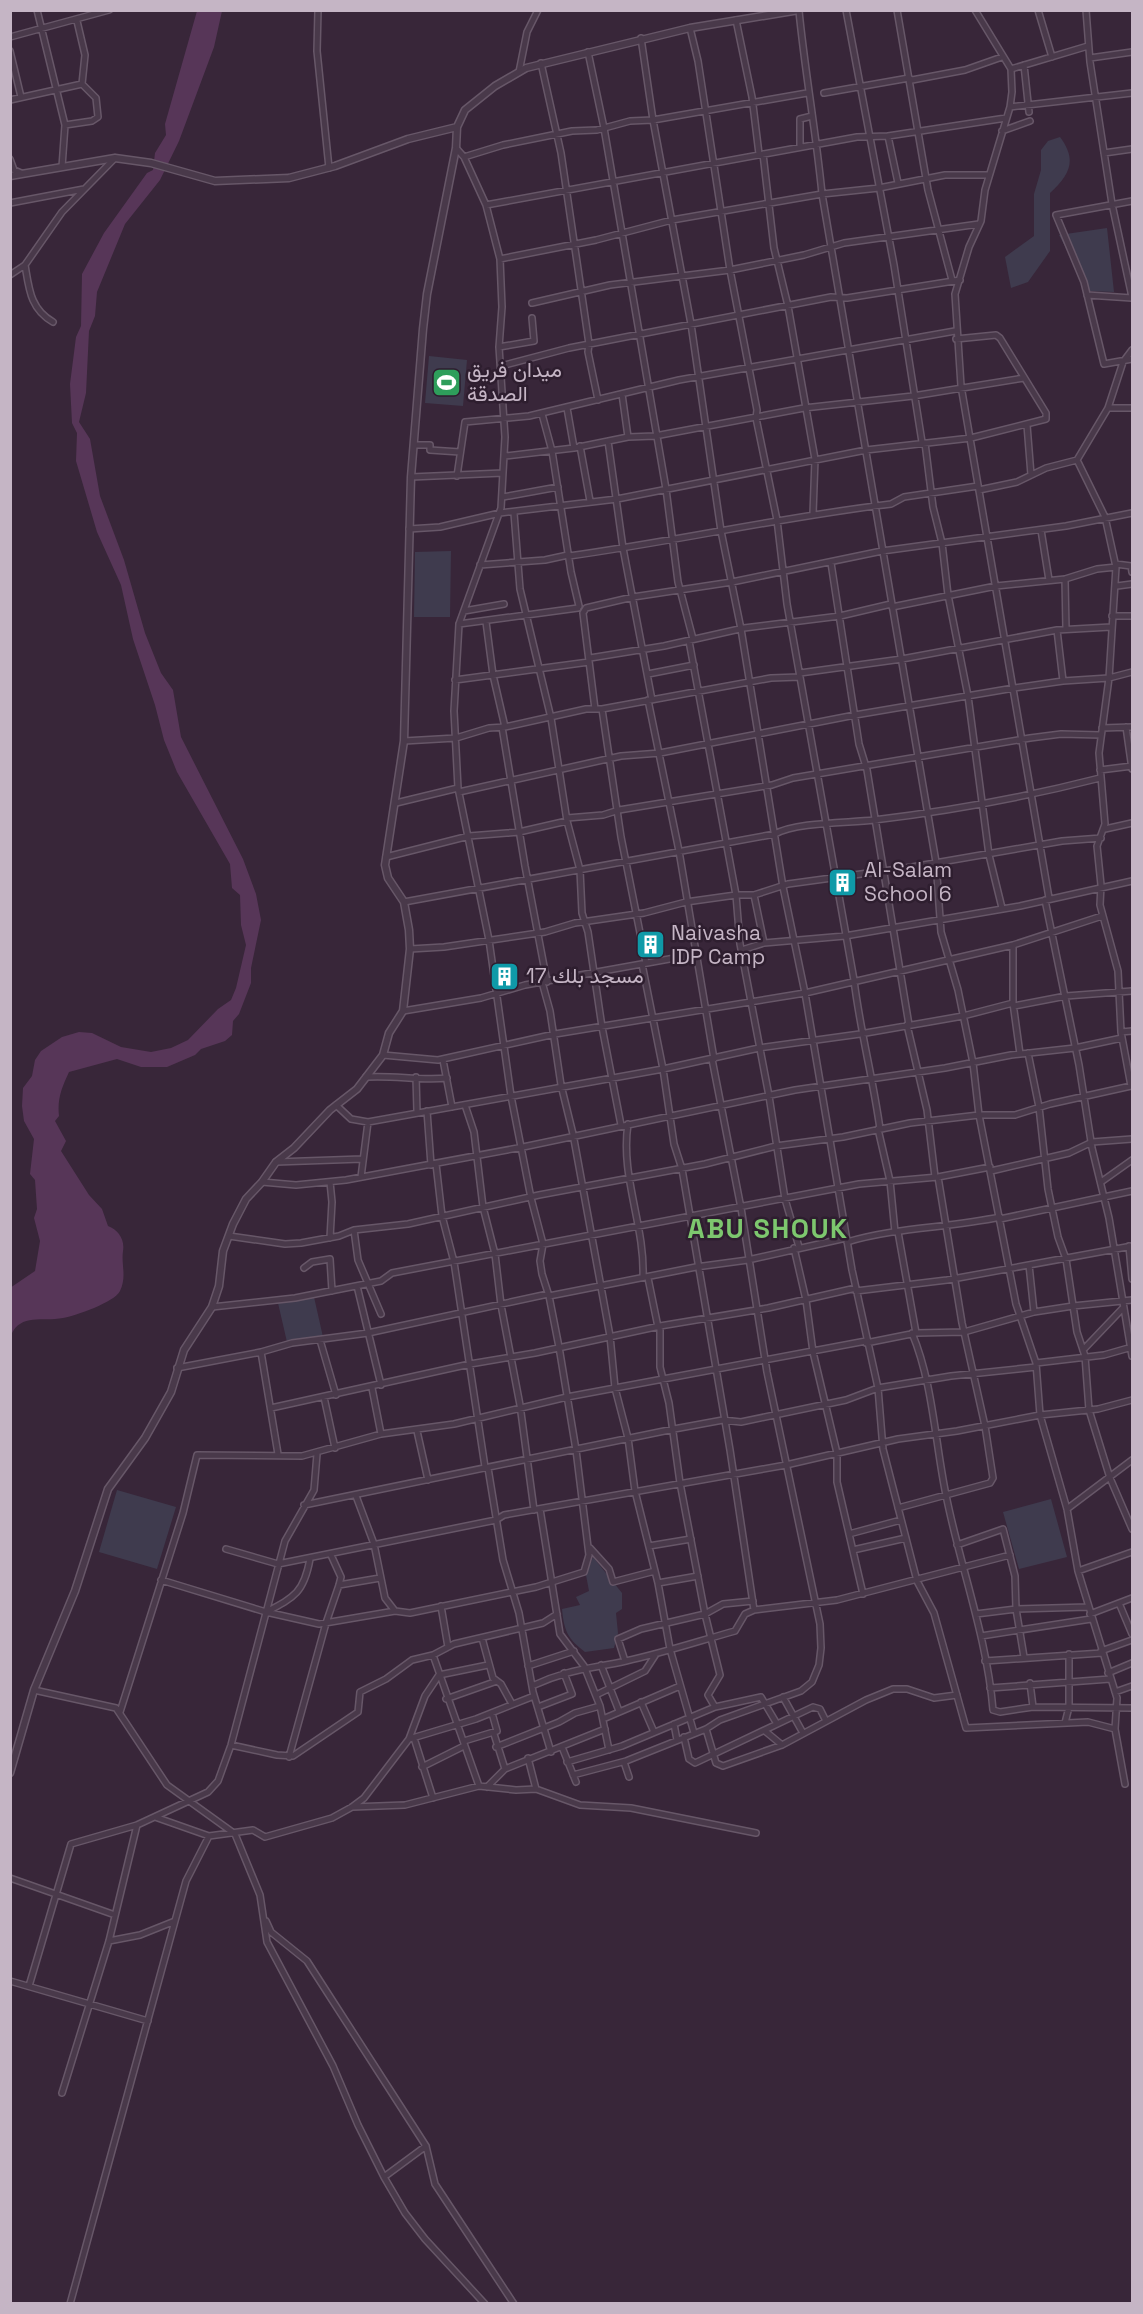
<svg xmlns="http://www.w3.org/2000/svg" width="1143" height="2314" viewBox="0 0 1143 2314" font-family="'Space Grotesk',Vazirmatn,sans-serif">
  <rect width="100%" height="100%" fill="#382639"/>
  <!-- green -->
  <path fill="#3f3b4e" d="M1060,137C1078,161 1069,175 1050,193V251L1028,282L1011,288L1005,257L1034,236V194L1041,170V150L1048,141Z
    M1107,228L1114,292L1089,291L1059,235Z
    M429,356L467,360L463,406L425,403Z
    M451,551L450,617H414L415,552Z
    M314,1297L323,1337L287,1342L278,1303Z
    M117,1490L176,1507L157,1569L99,1552Z
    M1051,1499L1067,1557L1019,1569L1003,1512Z
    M593,1557L622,1593V1609L616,1613L618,1633L614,1648L585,1652C568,1639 564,1631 562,1609L580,1605L576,1597L589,1591L586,1575Z"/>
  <!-- water -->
  <path fill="#573658" d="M197,11H222L214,47L179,141L160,180L125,224L97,292L95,316L89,331L86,393L79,422L90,439L100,496L124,560L145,633L161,673L173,690L181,737L243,859L256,894L261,920L251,968V983L239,1014L233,1021L232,1035L225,1041L201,1049L195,1055L167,1067H141L117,1059L69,1072C62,1087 57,1099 59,1116L55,1121L66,1141L61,1151L89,1195L102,1209L108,1226C118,1230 125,1239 123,1251C121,1265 127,1276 120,1291C115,1302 75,1316 63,1318C42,1322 21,1313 11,1335L10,1288L35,1271L40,1241L34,1218L37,1209L35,1180L30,1174L34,1139L24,1121L22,1106L23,1088L32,1076L35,1060L41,1051L62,1037L79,1032L92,1033L121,1047L151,1052L171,1048L188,1040L218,1009L231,1000L236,988L246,945L241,925L240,895L232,888L230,864L177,772L164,740L155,705L133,639L121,585L97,532L76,461L77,433L72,423L70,384L76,337L81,326L82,274L104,233L147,173L153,170L155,153L166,135L165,124Z"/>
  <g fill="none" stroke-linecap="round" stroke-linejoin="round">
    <defs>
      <path id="minor" d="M37,10L65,125L62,167
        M318,10L317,51L329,168
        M846,10L894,265L922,442
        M897,10L928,190L952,280
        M975,10L1011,69L1012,92L1010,107L985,190L981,221L969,247L955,294L961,386L1049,898
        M1038,10L1052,57
        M1086,10L1090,62L1112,204L1132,297
        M799,11C805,72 816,132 822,194L936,862L941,932L958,990L973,1063L979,1115L1016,1304L1036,1363L1040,1415L1067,1509L1078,1571L1117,1698L1115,1729L1125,1784
        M736,20L752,97L759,154
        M77,21L85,55L82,84
        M690,28L698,61L730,270L757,410L756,418L777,520L787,604L854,980C860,1030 873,1078 880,1129
        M10,37L109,10
        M641,38L653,120L691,324L721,531L741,629L783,887L805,993L852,1270L878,1388L883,1449L917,1581L934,1613L966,1728L1088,1722L1115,1729
        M10,51L21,97
        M588,52L604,128L666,489L678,582L693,639
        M1090,58L1132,52
        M541,63L561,153L589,344L588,352L598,400
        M1024,65L1029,112
        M1011,69L1088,46
        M519,72L527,32L538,10
        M824,93L909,78L912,80L965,70L1002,57
        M10,100L82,84L96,98L98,117L92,121L65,125
        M1010,107L1132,93
        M1002,131L1030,121
        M888,136L898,183
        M800,146V119L812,116
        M1104,153L1132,149
        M763,154L774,248L788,306L815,459L813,514
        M464,157L503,145L572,131L597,130L630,121L653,120L807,93
        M10,159L14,170L21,173
        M1132,201L1056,215L1084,282L1104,364L1132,359
        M10,203L84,189
        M486,205L857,137L888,136L1006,118
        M500,259L596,240L672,220L822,194L879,188L945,175H989
        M25,265C29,288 30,309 53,322
        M10,275L25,265L62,212L115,158
        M1087,295L1132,298
        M532,303L610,285L730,270L804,255L844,243L979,224
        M499,347L534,341L532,318
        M501,366L569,348L831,297L847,298L960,280
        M622,394L628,437
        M567,408L574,448
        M1108,408H1132
        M542,414L552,451L571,572L579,606
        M1027,425L1031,475
        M608,441L623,548L652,700
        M925,443L933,507L942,543L948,595L968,696L989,855L1002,908
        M415,445H430V450L460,452
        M580,446L590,501
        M505,456L574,448L628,437L655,436L804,408L913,396L1024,378
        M457,476L465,422L529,416L679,380L955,331
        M411,477L503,473
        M979,490L1017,482L1046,468L1077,460L1108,408L1123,362L1132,350
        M503,497L558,487
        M514,513L520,589L551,718L567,821L580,870L582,913L588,932L602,1027L621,1125
        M409,529L440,527L500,513L617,499L866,450L971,438L1046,419V413L1000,338L996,335L956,339
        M1041,530L1049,580
        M569,556C677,541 782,517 891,504L904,497L978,486
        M831,563L859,744L867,770L909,1025
        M1116,564L1131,566L1132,572
        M480,565L545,560L568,555
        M1065,579L1066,629
        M1117,586L1132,584
        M892,607L996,586L1065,579L1097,569L1116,567
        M464,611L504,604
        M1112,616H1132
        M486,622L493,675L505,727
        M459,624L578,608
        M1057,630L1063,681
        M689,641L736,895L740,944L769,1096L785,1199L799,1247
        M590,658L664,646L744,628L840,616L891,604
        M800,673L902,659L1057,630L1111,627
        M648,674L694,665
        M455,680L589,662
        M648,700L679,851L714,1059
        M595,709L583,613L586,608L633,597L732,582L882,551L1066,526L1132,513
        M602,709L621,837L646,963
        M502,727L525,866L547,982
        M1126,727L1132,769
        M1102,728L1132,727
        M404,741L456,738L489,728L505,727L586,709H602L771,678L800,677
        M1100,770L1132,766
        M459,792L621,756L660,753L855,715L1014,688L1063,681L1109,678L1132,672
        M396,803L458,788
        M567,818L603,815L619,810L772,785L793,778L1030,738L1061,734L1101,735
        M1105,829L1132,823
        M386,857L469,836L519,832L567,821
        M754,895L764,943
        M1045,900L1079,1065L1092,1148L1109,1218L1132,1356
        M404,902L775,834C796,822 848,823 874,820C950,811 1026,797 1100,778
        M1013,945V1003L1020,1054
        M410,949L444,947L545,932L575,923L644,913L686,902L736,895H754L788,884L912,867L1062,841L1101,838
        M742,950L764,943L845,936L1020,906L1132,881
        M642,964L663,1069L674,1144L682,1169L730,1450L754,1610
        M542,982L550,1011L561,1085L573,1134L610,1336L615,1388L628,1438L635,1491L658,1583L670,1649L694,1733
        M1014,1006L1066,996L1132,991
        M403,1011L481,998L525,985L697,954
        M907,1025L927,1110L935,1177
        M1121,1032L1132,1031
        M1028,1053L1039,1107L1048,1189L1058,1237L1066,1259L1077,1332L1085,1356L1089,1410L1110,1478L1132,1529
        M383,1055L438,1060L555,1034L805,993L1013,945L1102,916
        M443,1060L452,1107
        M366,1077C395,1075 420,1081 447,1078
        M416,1077L417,1112
        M336,1105L351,1119L368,1122L663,1069L759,1048L860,1034L963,1016L1013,1003
        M465,1105L474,1132L483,1207L495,1254L501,1305L520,1405L534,1510
        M427,1111L431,1165
        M628,1124C620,1176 645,1225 643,1277
        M878,1129L890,1181L895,1232
        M276,1162L362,1159
        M436,1164L442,1216L454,1262L485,1467
        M991,1171L1069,1153L1092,1142L1132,1139
        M361,1177L368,1122
        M262,1182L296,1185L346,1180L523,1147L795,1090L945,1068L1011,1055L1075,1048L1122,1038
        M1101,1182L1132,1160
        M1000,1219L1132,1191
        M354,1230L358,1260L381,1314
        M898,1232L916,1333
        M229,1236L285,1244L301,1243L339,1236L354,1230L408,1224L539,1195L705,1164L776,1146L843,1137L910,1123L979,1115H1015L1050,1104L1131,1086L1121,1032L1118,971L1100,905L1101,885L1097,846L1105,824L1099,753L1109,678L1116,567L1105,517L1077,460
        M330,1238L332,1202L330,1182
        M847,1242C897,1227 949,1228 1000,1217
        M1129,1246L1132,1279
        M794,1248L806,1300L813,1352L837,1453V1482L863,1594
        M1029,1265L1034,1312
        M304,1268L312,1262L330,1259L332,1291
        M648,1278L658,1327
        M357,1286L381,1385
        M856,1291L947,1280L1132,1246
        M549,1296L696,1267L748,1260L846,1238
        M212,1307L295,1298L381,1281L392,1273L859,1184L938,1177L990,1167
        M660,1326V1367L669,1403L680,1483L705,1614L720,1675L708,1695L715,1707
        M912,1333C933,1383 935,1442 946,1495C960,1566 987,1637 993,1710L1000,1712L1033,1707L1132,1708
        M320,1340L336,1395
        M866,1343L916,1333L964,1332L1034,1312L1073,1306L1132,1300
        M1083,1350L1123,1308
        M261,1352L278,1454
        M1036,1363L1104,1355L1132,1347
        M177,1368L261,1352L292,1343L368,1333L548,1294
        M372,1388L381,1434
        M324,1397L335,1448
        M271,1408L470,1364L535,1353L660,1326L768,1308L856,1288
        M417,1431L428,1480
        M488,1468L503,1560L519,1613L533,1692L551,1752
        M356,1496L374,1544L385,1598L395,1611
        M304,1505L674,1429L723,1420L741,1422L846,1400L878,1388L951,1376L1036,1367
        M898,1508L990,1483L993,1478L985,1426L962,1323L938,1177
        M540,1509L560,1634L584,1666L600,1706L609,1750
        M1067,1509L1132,1460
        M849,1534L901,1520
        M957,1545L1003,1529L1015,1576L1016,1609L1024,1657
        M649,1546L691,1539
        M590,1548L609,1569L613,1582L655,1571
        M226,1549L278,1564L496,1520L504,1515L786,1465L898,1439L957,1431L1040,1415L1098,1409L1132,1400
        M853,1550L906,1538
        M1078,1571L1132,1552
        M161,1580L266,1612L319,1624L395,1611L410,1613L536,1587L584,1572L589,1555L576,1450L559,1347L549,1296L542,1274L540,1261L543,1244L531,1198L511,1096L489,940L458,788L454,711L459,624L501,508L505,437L499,347L502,307L500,259L486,205L464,157L456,148
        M658,1583L698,1576
        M339,1585L380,1578
        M1119,1603L1132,1634
        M441,1606L448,1647
        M266,1612C295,1597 304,1592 310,1559
        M976,1614L1016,1609L1088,1607
        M1090,1614L1132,1598
        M981,1636L1091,1619
        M482,1638L493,1678L501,1684L512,1704
        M1101,1651L1132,1640
        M433,1655L479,1786
        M625,1661L618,1639L641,1629L705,1614L723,1604L753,1601
        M985,1661L1102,1653
        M601,1665L619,1711
        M528,1666L574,1651
        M1108,1673L1132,1663
        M1030,1683L1033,1707
        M532,1686C568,1669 590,1669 626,1661C663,1653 699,1641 735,1631L745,1614L754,1610L837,1600L1010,1555
        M990,1688L1110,1679
        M34,1690L116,1708L167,1785L235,1834L260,1895L267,1942L333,2066L358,2125L384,2177L405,2213L425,2239L485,2304
        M1115,1692L1132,1686
        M596,1695L645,1671L656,1654
        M783,1697L803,1733
        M446,1699L497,1681
        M641,1702L654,1732
        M538,1707L572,1694L564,1673
        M120,1712L183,1513L197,1455L302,1456L381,1434L454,1424L567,1397L866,1341
        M603,1719L680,1686
        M1065,1723L1069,1707V1654
        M674,1724L677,1740
        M706,1729L716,1763L723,1766L782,1745L866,1700L893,1689H907L934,1698L957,1695
        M765,1731L782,1745
        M494,1734L505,1769
        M684,1737L689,1759L695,1763L813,1707L820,1709L826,1721
        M414,1738L433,1798
        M409,1739L425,1696L439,1675L488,1665
        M464,1741L497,1731L492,1713
        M231,1745L277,1755L293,1756L358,1712L360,1692L386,1679L412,1660L433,1655L454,1644L543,1623L557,1614
        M496,1747L559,1722L575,1713L600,1706
        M562,1747L576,1782
        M289,1757L326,1623L339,1585L341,1577L331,1555
        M528,1758L536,1789
        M567,1762L622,1746L715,1707L761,1697L777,1724
        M624,1762L629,1777
        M422,1767L464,1746
        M573,1775L626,1761L706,1729L720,1720L801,1691L812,1682L819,1665L821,1648L820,1624L767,1372L741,1208L712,1059
        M487,1787L505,1769L605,1729
        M352,1807L405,1805L479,1786L516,1790L536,1789L580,1805L631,1808L756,1833
        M155,1817L209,1836L253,1830L265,1837L332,1818L352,1807L364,1798L409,1739L476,1719L534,1696
        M10,1878L115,1915
        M266,1921L271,1932L307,1961L426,2146L435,2184L514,2304
        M109,1941L140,1935L175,1921L186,1881L209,1836
        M10,1981L148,2021
        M29,1986L71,1844L137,1825L208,1792L218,1781L231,1745L285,1541L314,1490L317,1454
        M62,2093L109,1941L137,1825
        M384,2177L426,2146
        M70,2304L175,1921"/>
      <path id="tertiary" d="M10,176L115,158L151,163L215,181L289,178L335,166L408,139L457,127
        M10,1773L34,1690L75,1591L108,1489L145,1438L171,1392L184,1350L212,1307L219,1286L223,1251L233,1224L246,1199L262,1182L276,1162L294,1148L330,1110L357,1089L383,1055L389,1033L403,1011L410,949L409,930L404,902L388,878L385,865L404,741L411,477L423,329L427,294L456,148L457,127L465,110L495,86L526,68L690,28L799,10"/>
    </defs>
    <!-- minor casing -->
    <use href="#minor" stroke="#675768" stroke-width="8"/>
    <!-- tertiary casing -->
    <use href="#tertiary" stroke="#675768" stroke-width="9"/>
    <!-- minor -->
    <use href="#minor" stroke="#49394a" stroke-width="5"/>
    <!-- tertiary -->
    <use href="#tertiary" stroke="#49394a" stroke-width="6"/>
  </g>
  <!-- icons -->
  <defs>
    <symbol id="stadium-square" viewBox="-11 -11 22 22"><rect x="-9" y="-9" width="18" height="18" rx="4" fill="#2e9e5b" stroke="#2e1e2f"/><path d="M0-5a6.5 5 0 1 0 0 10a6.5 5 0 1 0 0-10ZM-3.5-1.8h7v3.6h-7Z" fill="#fff"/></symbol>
    <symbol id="building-square" viewBox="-11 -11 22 22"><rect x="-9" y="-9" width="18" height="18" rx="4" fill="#0f9aa8" stroke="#2e1e2f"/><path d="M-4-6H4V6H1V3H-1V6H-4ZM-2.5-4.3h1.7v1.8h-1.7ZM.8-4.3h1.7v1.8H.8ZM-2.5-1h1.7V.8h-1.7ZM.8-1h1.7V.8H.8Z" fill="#fff"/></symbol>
  </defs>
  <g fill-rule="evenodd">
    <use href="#stadium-square" x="430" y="366" width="33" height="33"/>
    <use href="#building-square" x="826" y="866" width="33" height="33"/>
    <use href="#building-square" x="634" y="928" width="33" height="33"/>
    <use href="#building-square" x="488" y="960" width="33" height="33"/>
  </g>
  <g text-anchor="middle" stroke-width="5" stroke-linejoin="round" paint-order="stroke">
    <!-- poi labels -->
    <g font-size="21" fill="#c5b5c5" stroke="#2e1e2f" text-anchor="start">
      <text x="467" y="377">ميدان فريق<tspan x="467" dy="24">الصدقة</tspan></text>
      <text x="864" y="877">Al-Salam<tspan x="864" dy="24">School 6</tspan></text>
      <text x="671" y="940">Naivasha<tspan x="671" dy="24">IDP Camp</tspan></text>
      <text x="526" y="983">مسجد بلك 17</text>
    </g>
    <!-- district labels -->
    <g font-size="27" font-weight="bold" letter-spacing="1.5" fill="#7dc76e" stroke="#2e1e2f">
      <text x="768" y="1238">ABU SHOUK</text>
    </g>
  </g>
  <!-- border -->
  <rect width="1143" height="2314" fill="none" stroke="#c5b5c5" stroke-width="24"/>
</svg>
